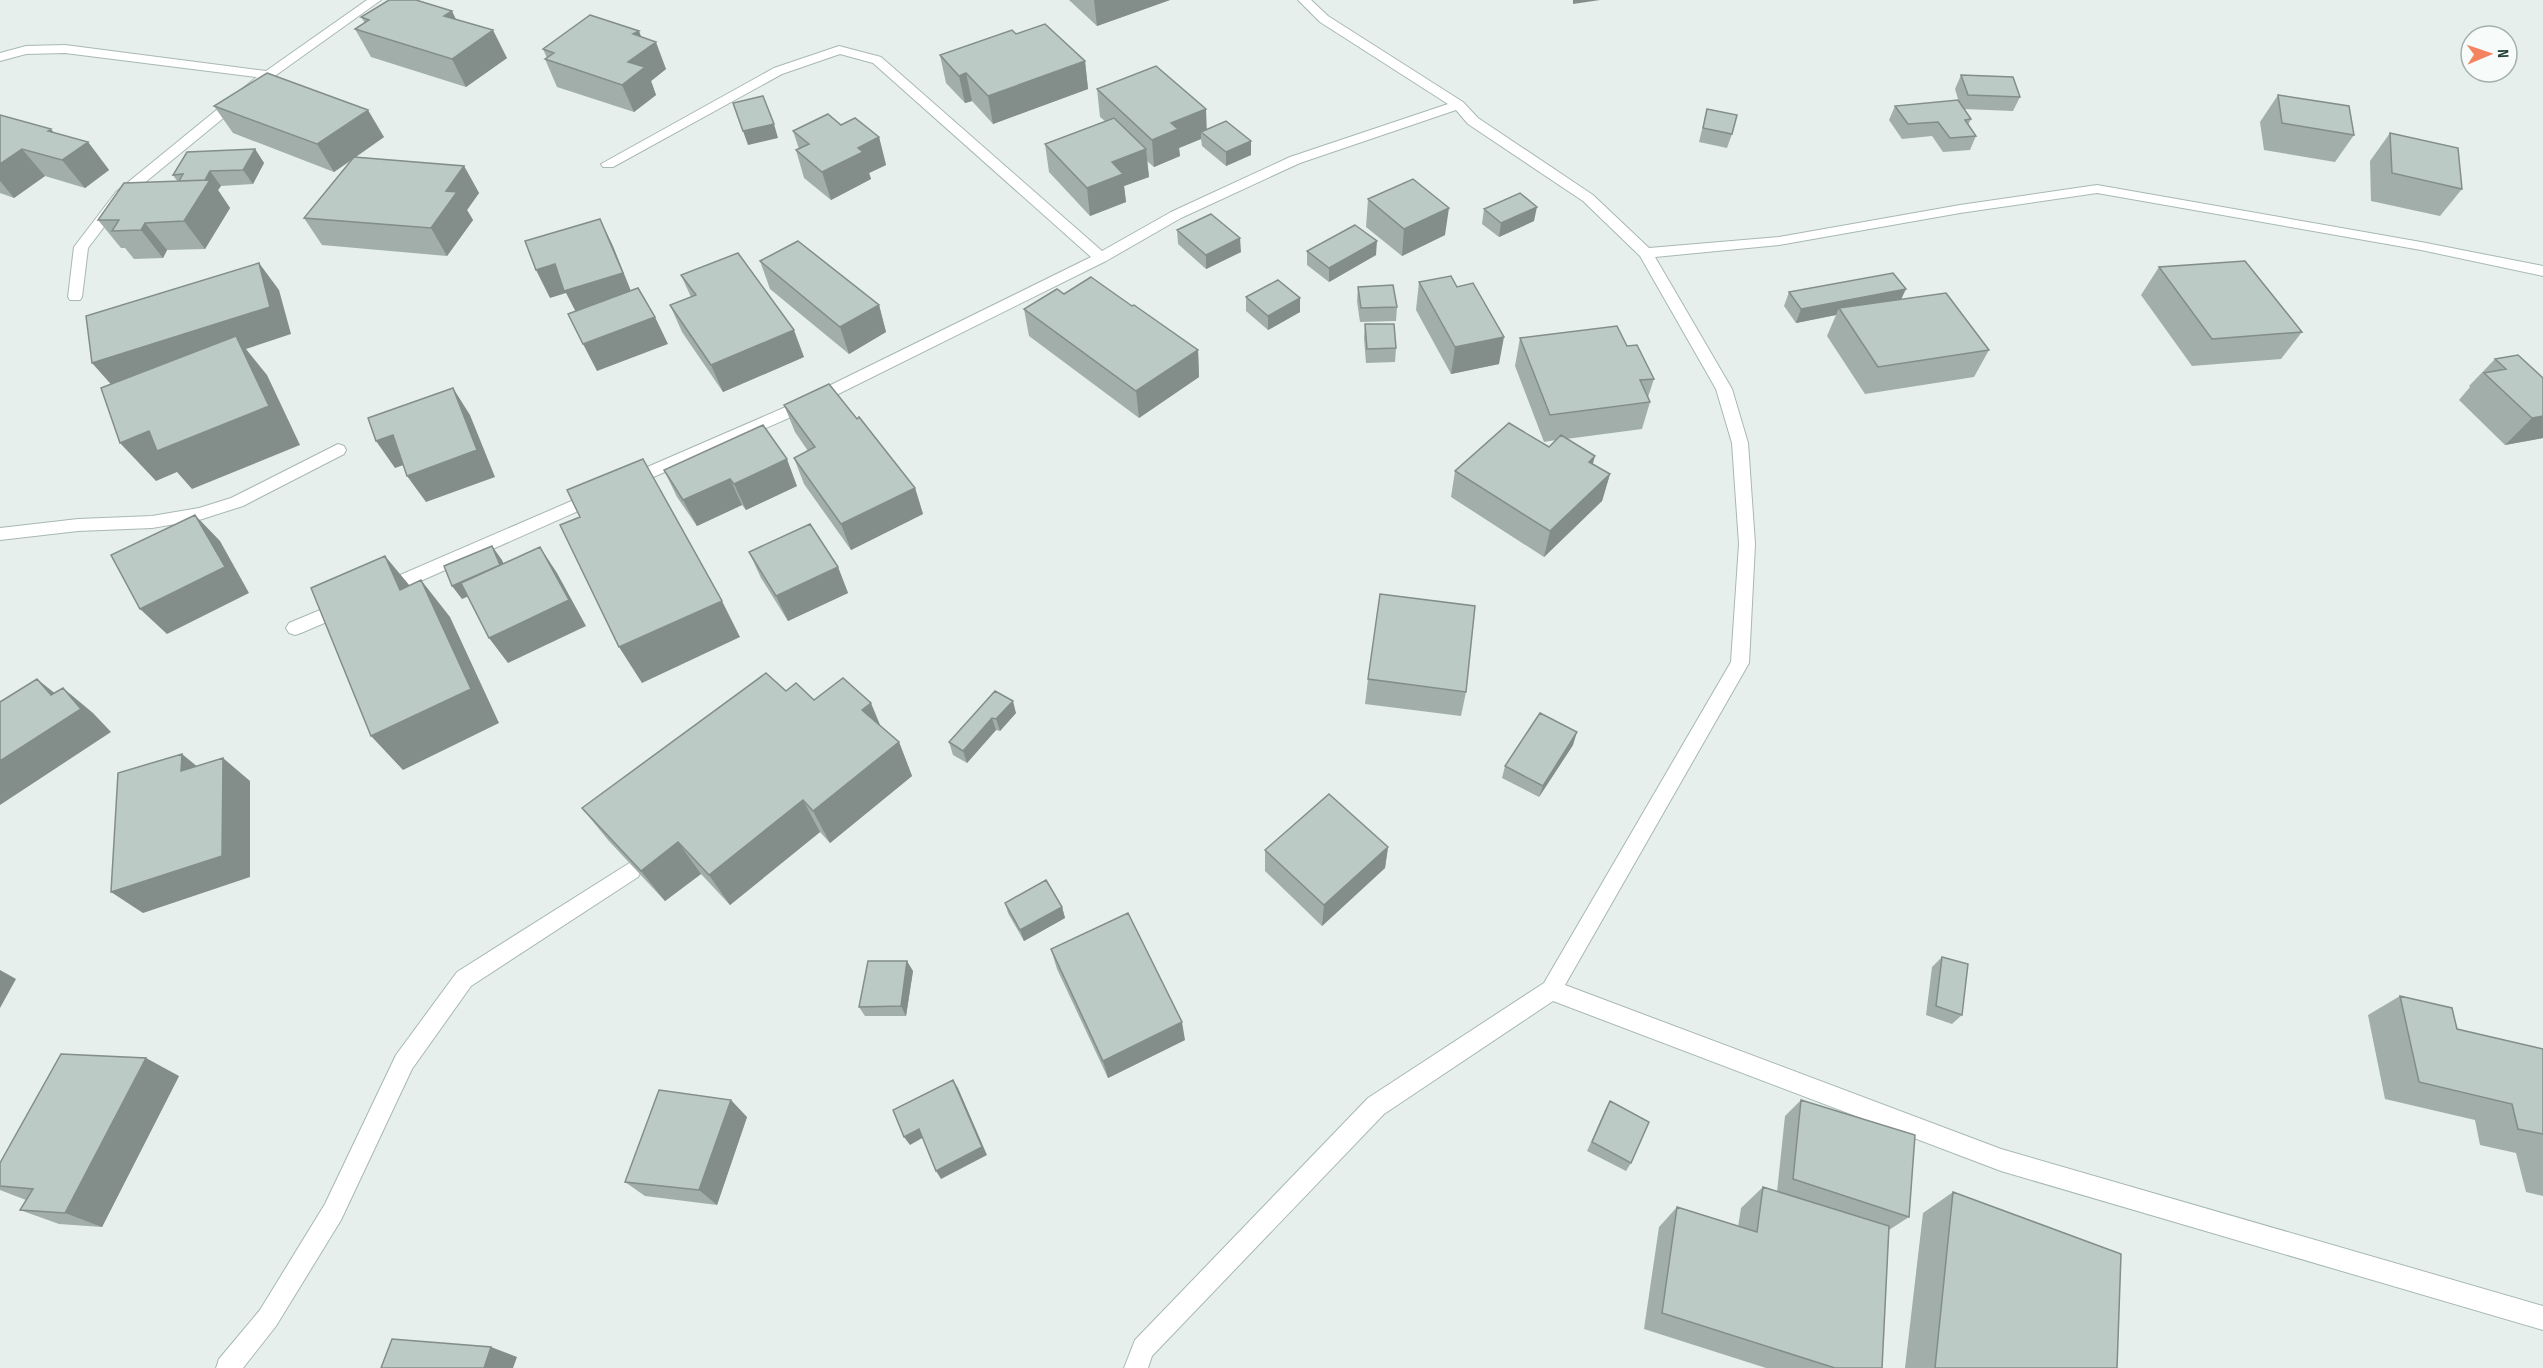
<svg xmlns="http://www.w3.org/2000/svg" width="2543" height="1368" viewBox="0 0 2543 1368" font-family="'Sofia Sans Condensed',sans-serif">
  <rect width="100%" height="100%" fill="#e6efeb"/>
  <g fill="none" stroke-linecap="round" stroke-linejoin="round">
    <defs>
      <path id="minor" d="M367,0H381L272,78L126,198L88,248L82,297L80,300H70L68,297L74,247L116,192L257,77L65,53L26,54L0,61V53L26,46L65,45L266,71Z
        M1298,0H1311L1328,16L1463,102L1478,118L1593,195L1649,248L1779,237L1960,205L2097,185L2421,242L2543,266V276L2421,250L2097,193L1960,213L1779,245L1655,257L1732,389L1748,443L1755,544L1749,663L1565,985L2001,1149L2543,1306V1330L2001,1171L1553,1001L1384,1114L1152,1356L1148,1368H1124L1135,1340L1368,1098L1544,983L1731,662L1739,544L1732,443L1716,389L1640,256L1583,201L1468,124L1456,110L1300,163L1181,218L1106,261L798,414L628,488L622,486L620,482L622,478L788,406L1091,257L873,63L840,54L782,74L613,167H603L601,164L774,68L839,46L881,57L1102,251L1171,212L1290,157L1448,104L1320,22Z
        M338,444L344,446L346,450L344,454L243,506L199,520L152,528L78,531L0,540V528L78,519L152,516L199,508L231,498Z
        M597,490L603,492L605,496L603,500L389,595L383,597L377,595L374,590L377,585Z
        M344,600L350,602L353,607L350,612L301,633L295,635L289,633L286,628L289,623Z
        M631,862L638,865L641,871L638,877L471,986L412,1069L341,1220L276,1326L243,1368H216L219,1359L260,1310L325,1204L396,1055L457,972Z"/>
    </defs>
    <!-- minor casing -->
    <use href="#minor" stroke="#a8b8b2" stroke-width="2"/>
    <!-- minor -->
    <use href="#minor" fill="#fff" fill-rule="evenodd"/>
  </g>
  <!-- wall -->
  <path fill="#a1aea9" d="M1069,0H1170L1097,26Z
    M361,17L456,19L507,58L466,87L371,57L355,29L365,23Z
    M1016,34L1085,61L1088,89L993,124L972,101L965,103L946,83L940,55Z
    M641,37L666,69L651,81L656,95L634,112L557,87L545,59L547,58L543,49Z
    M1961,75L2020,97L2013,111L1964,109L1971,119L1968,125L1976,136L1970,150L1943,152L1932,136L1902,139L1889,120L1895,106L1959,102L1955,89Z
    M1097,89L1207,129L1251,155L1226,166L1202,146L1201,139L1179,148L1180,156L1154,167L1147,161L1149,177L1124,186L1126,202L1090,216L1049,172L1045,144L1105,121L1100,117Z
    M2278,95L2354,135L2335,162L2264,150L2260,122Z
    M214,106L384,137L356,157L464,166L479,193L467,210L473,220L447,256L322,245L304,218L353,159L334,172L233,133Z
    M1707,109L1732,134L1727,148L1699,142Z
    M0,115L54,133L88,142L109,170L85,188L45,176L14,198L0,193Z
    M841,125L879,137L886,165L869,173L871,179L831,200L804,178L796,150L799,149L793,131Z
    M2390,133L2462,189L2440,216L2371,201L2370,161Z
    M255,149L264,163L253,184L221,186L218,190L230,208L205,249L167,250L163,258L134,259L125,248H121L98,220L177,181L173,175Z
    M1368,199L1445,235L1402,256L1366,227Z
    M1484,209L1534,221L1499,237L1482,224Z
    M1177,230L1241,252L1206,269L1178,244Z
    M1307,251L1376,255L1329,282L1307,265Z
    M760,261L879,305L886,332L849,354L770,289Z
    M2159,267L2302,332L2281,359L2192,366L2141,295Z
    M681,275L804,357L723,392L682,332L670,305L691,297Z
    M1419,282L1457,287L1499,364L1451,374L1416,310Z
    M1358,287L1397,307L1396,321L1360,322L1357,301Z
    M1789,292L1901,299L1989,350L1974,377L1865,394L1827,336L1836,315L1796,323L1784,306Z
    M1064,294L1132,306L1198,350L1199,377L1139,418L1029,336L1024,309Z
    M1246,297L1300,298V312L1268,330L1246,311Z
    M1365,324L1396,348L1395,362L1366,363L1364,338Z
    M1520,338L1627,346L1654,379L1648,397L1650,402L1642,429L1566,439L1593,464L1610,474L1602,501L1544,557L1451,497L1455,471L1549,447L1556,440L1544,442L1515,366Z
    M2518,355L2543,438L2505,445L2459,400L2470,387L2469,386L2495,359Z
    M784,405L857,419L915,488L923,514L851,550L804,484L794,458L808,451L795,432Z
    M664,470L797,486L746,510L742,505L697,526L677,497Z
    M749,552L838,567L848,593L788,621L761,578Z
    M1368,679L1466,692L1461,716L1365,704Z
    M786,691L814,700L899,742L912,776L830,843L820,832L730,905L701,874L665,901L608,840L582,808Z
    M995,691L1016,713L1000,731L996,730L967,763L953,755L949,742Z
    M1573,745L1539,797L1502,778L1505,766Z
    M1388,847L1385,868L1322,926L1265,871V850Z
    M1005,903L1062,907L1065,918L1024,941L1008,913Z
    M1051,949L1185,1040L1108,1078L1057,969Z
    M1942,957L1962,1015L1952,1024L1926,1015L1932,967Z
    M913,971L906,1016H865L859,1007Z
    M2400,996L2457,1029L2543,1049V1196L2526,1192L2516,1153L2480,1145L2475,1120L2385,1099L2368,1015Z
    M179,1076L102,1227L59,1224L20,1210L26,1200L0,1190V1163Z
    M1801,1100L1909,1217L1889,1230L1882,1368H1766L1644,1329L1659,1227L1677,1207L1738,1227L1741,1208L1763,1187L1777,1192L1785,1116Z
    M1610,1101L1631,1163L1626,1171L1587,1151L1605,1110Z
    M747,1117L717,1205L645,1196L625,1182Z
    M1953,1192L2117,1368H1905L1923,1213Z"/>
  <!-- shaded-wall -->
  <path fill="#838d89" d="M1094,0H1170L1097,26Z
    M1573,0H1600L1573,4Z
    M452,11L465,38L444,16Z
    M493,30L507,58L466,87L452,59Z
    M639,31L646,49L656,42L666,69L651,81L656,95L634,112L622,85L628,62L633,34Z
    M1085,61L1088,89L993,124L988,96Z
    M966,73L972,101L965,103L959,76Z
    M1206,109L1207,136L1201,132V139L1179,148L1180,156L1154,167L1152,140L1171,123Z
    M368,110L384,137L334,172L317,144Z
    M774,124L778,138L748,145L743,131Z
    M51,129L71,154L88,142L109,170L85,188L62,160L48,131Z
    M879,137L886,165L869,173L871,179L831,200L822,172L858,148Z
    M1251,141V155L1226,166V152Z
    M22,149L45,176L14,198L0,181V164Z
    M255,149L264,163L253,184L243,170Z
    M1146,149L1149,177L1124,186L1126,202L1090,216L1087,188L1112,162Z
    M464,166L479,193L467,210L473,220L447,256L431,228L446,191Z
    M210,171L221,186L218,190L230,208L205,249L184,221L203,184Z
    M1537,207L1534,221L1499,237L1501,223Z
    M1449,208L1445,235L1402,256L1404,229Z
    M600,219L613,246L635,301L579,318L566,293L550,298L536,270Z
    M145,223L167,250L163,258L141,230Z
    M1240,238L1241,252L1206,269V255Z
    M1377,241L1376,255L1329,282V268Z
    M259,263L279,290L291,334L246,349L267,375L300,445L192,489L177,472L156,481L120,443L116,390L92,363Z
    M1906,289L1899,304L1839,308L1836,315L1796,323L1801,309Z
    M1300,298V312L1268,330V316Z
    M879,305L886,332L849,354L840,327Z
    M655,317L668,344L597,371L583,344Z
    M794,330L804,357L723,392L711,365Z
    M1504,337L1499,364L1451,374L1455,347Z
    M1198,350L1199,377L1139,418L1136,391Z
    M453,388L470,415L495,477L426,502L407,476Z
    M2543,416V438L2505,445L2532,418Z
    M393,435L412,462L395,468L376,441Z
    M1595,456L1588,482L1589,462Z
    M787,459L797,486L746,510L734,484Z
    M1610,474L1602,501L1544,557L1550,531Z
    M730,479L742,505L697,526L683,500Z
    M915,488L923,514L851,550L841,524Z
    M195,515L220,541L249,593L167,634L140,609Z
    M492,546L502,560L510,579L462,599L452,586Z
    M540,547L557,573L586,626L508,663L489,638Z
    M385,556L415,592L400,590Z
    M838,567L848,593L788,621L776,596Z
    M421,580L450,617L499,723L403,770L371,736Z
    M722,601L740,637L642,683L619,647Z
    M37,679L67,703L63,688L93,713L111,732L0,805V761L51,695Z
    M1013,701L1016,713L1000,731L996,719Z
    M871,703L885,737L862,710Z
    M992,718L996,730L967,763L963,751Z
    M1577,732L1573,745L1539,797L1543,786Z
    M899,742L912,776L830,843L813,811Z
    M182,754L210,777L181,771Z
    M223,758L250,781V877L143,913L111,892Z
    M803,800L820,832L730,905L709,875Z
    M678,842L701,874L665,901L641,871Z
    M1388,847L1385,868L1322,926L1324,905Z
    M1062,907L1065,918L1024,941L1020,930Z
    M907,961L913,971L906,1016L901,1006Z
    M0,970L16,979L0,1008Z
    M1182,1022L1185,1040L1108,1078L1103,1061Z
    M146,1058L179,1076L102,1227L65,1213Z
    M953,1080L958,1088L987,1155L941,1179L936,1171Z
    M731,1100L747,1117L717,1205L699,1190Z
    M919,1129L924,1137L910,1145L904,1137Z
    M491,1347L517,1357L513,1368H484Z"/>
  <!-- building -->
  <path fill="#bbcac4" stroke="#838d89" stroke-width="1.5" d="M389,0H416L452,11L444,16L493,30L452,59L355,29L369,20L361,17Z
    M590,15L639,31L633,34L656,42L628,62L645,67L622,85L545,59L554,53L543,49Z
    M1045,24L1085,61L988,96L966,73L959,76L940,55L1012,30L1016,34Z
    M1156,66L1206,109L1171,123L1178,129L1152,140L1097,89Z
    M267,73L368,110L317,144L214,106Z
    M1961,75L2013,77L2020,97L1968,95Z
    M2278,95L2349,106L2354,135L2282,123Z
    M763,96L774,124L743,131L733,103Z
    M1958,100L1971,119L1965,120L1976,136L1950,138L1938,122L1908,124L1895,106Z
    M1707,109L1737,115L1732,134L1703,128Z
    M828,114L841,125L855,118L879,137L858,148L863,152L822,172L796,150L809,144L793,131Z
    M0,115L51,129L48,131L88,142L62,160L22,149L0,164Z
    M1114,118L1146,149L1112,162L1123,174L1087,188L1045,144Z
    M1226,121L1251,141L1226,152L1201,132Z
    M2390,133L2458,148L2462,189L2392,173Z
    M255,149L243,170L210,171L205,180L179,181L183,174L173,175L187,152Z
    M354,157L464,166L446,191L457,192L431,228L304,218Z
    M1413,179L1449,208L1404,229L1368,199Z
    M210,180L184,221L145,223L141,230L112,231L119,220H98L124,183Z
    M1520,193L1537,207L1501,223L1484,209Z
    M1211,214L1240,238L1206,255L1177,230Z
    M600,219L623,273L564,291L555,264L536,270L525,241Z
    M1355,225L1377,241L1329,268L1307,251Z
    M798,241L879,305L840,327L760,261Z
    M738,253L794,330L711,365L670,305L696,295L681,275Z
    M2245,261L2302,332L2212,339L2159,267Z
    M259,263L270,307L92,363L86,316Z
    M1893,273L1906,289L1801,309L1789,292Z
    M1451,276L1457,287L1473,283L1504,337L1455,347L1419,282Z
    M1091,277L1132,306L1134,305L1198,350L1136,391L1024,309L1057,289L1064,294Z
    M1278,280L1300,298L1268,316L1246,297Z
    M1393,285L1397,307L1361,308L1358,287Z
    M638,288L655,317L583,344L568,314Z
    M1946,293L1989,350L1878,367L1839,308Z
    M1365,324H1394L1396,348L1367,349Z
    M1617,326L1627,346L1637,345L1654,379L1640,380L1650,402L1550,415L1520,338Z
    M236,336L269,406L157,451L149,431L120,443L101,388Z
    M2518,355L2543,378V416L2532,418L2484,373L2506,369L2495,359Z
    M829,384L857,419L859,417L915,488L841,524L794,458L815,447L784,405Z
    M453,388L477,450L407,476L393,435L376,441L368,418Z
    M1509,423L1549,447L1561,435L1595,456L1589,462L1610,474L1550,531L1455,471Z
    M763,425L787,459L734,484L730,479L683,500L664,470Z
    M643,459L722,601L619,647L560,525L580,517L567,490Z
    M195,515L225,567L140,609L111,555Z
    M810,524L838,567L776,596L749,552Z
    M492,546L500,565L452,586L444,566Z
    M540,547L569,600L489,638L461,583Z
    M385,556L400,590L421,580L471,689L371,736L311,588Z
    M1380,594L1475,606L1466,692L1368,679Z
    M766,673L786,691L796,683L814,700L843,678L871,703L862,710L899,742L813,811L803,800L709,875L678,842L641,871L582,808Z
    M37,679L51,695L63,688L81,709L0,761V702Z
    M995,691L1013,701L996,719L992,718L963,751L949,742Z
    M1540,713L1577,732L1543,786L1505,766Z
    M182,754L181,771L223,758L222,856L111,892L118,773Z
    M1329,794L1388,847L1324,905L1265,850Z
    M1046,880L1062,907L1020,930L1005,903Z
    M1128,913L1182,1022L1103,1061L1051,949Z
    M1942,957L1968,964L1962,1015L1936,1006Z
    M868,961H907L901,1006L859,1007Z
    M2400,996L2452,1008L2457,1029L2543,1049V1134L2518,1129L2512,1104L2419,1082Z
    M61,1054L146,1058L65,1213L20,1210L33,1189L0,1186V1163Z
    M953,1080L982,1147L936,1171L919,1129L904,1137L893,1110Z
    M659,1090L731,1100L699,1190L625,1182Z
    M1801,1100L1915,1135L1909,1217L1793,1179Z
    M1610,1101L1649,1122L1631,1163L1592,1142Z
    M1763,1187L1889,1226L1882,1368H1835L1662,1313L1677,1207L1757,1232Z
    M1953,1192L2121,1254L2117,1368H1935Z
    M392,1339L491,1347L484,1368H381Z"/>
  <!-- north arrow -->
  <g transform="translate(2489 54) rotate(88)"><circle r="28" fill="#f7fbf9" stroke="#a3b1ad" stroke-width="1.5"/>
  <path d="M0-4.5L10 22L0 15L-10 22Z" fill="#f4845f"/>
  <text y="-9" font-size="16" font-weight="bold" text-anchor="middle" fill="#24423a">N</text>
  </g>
</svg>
